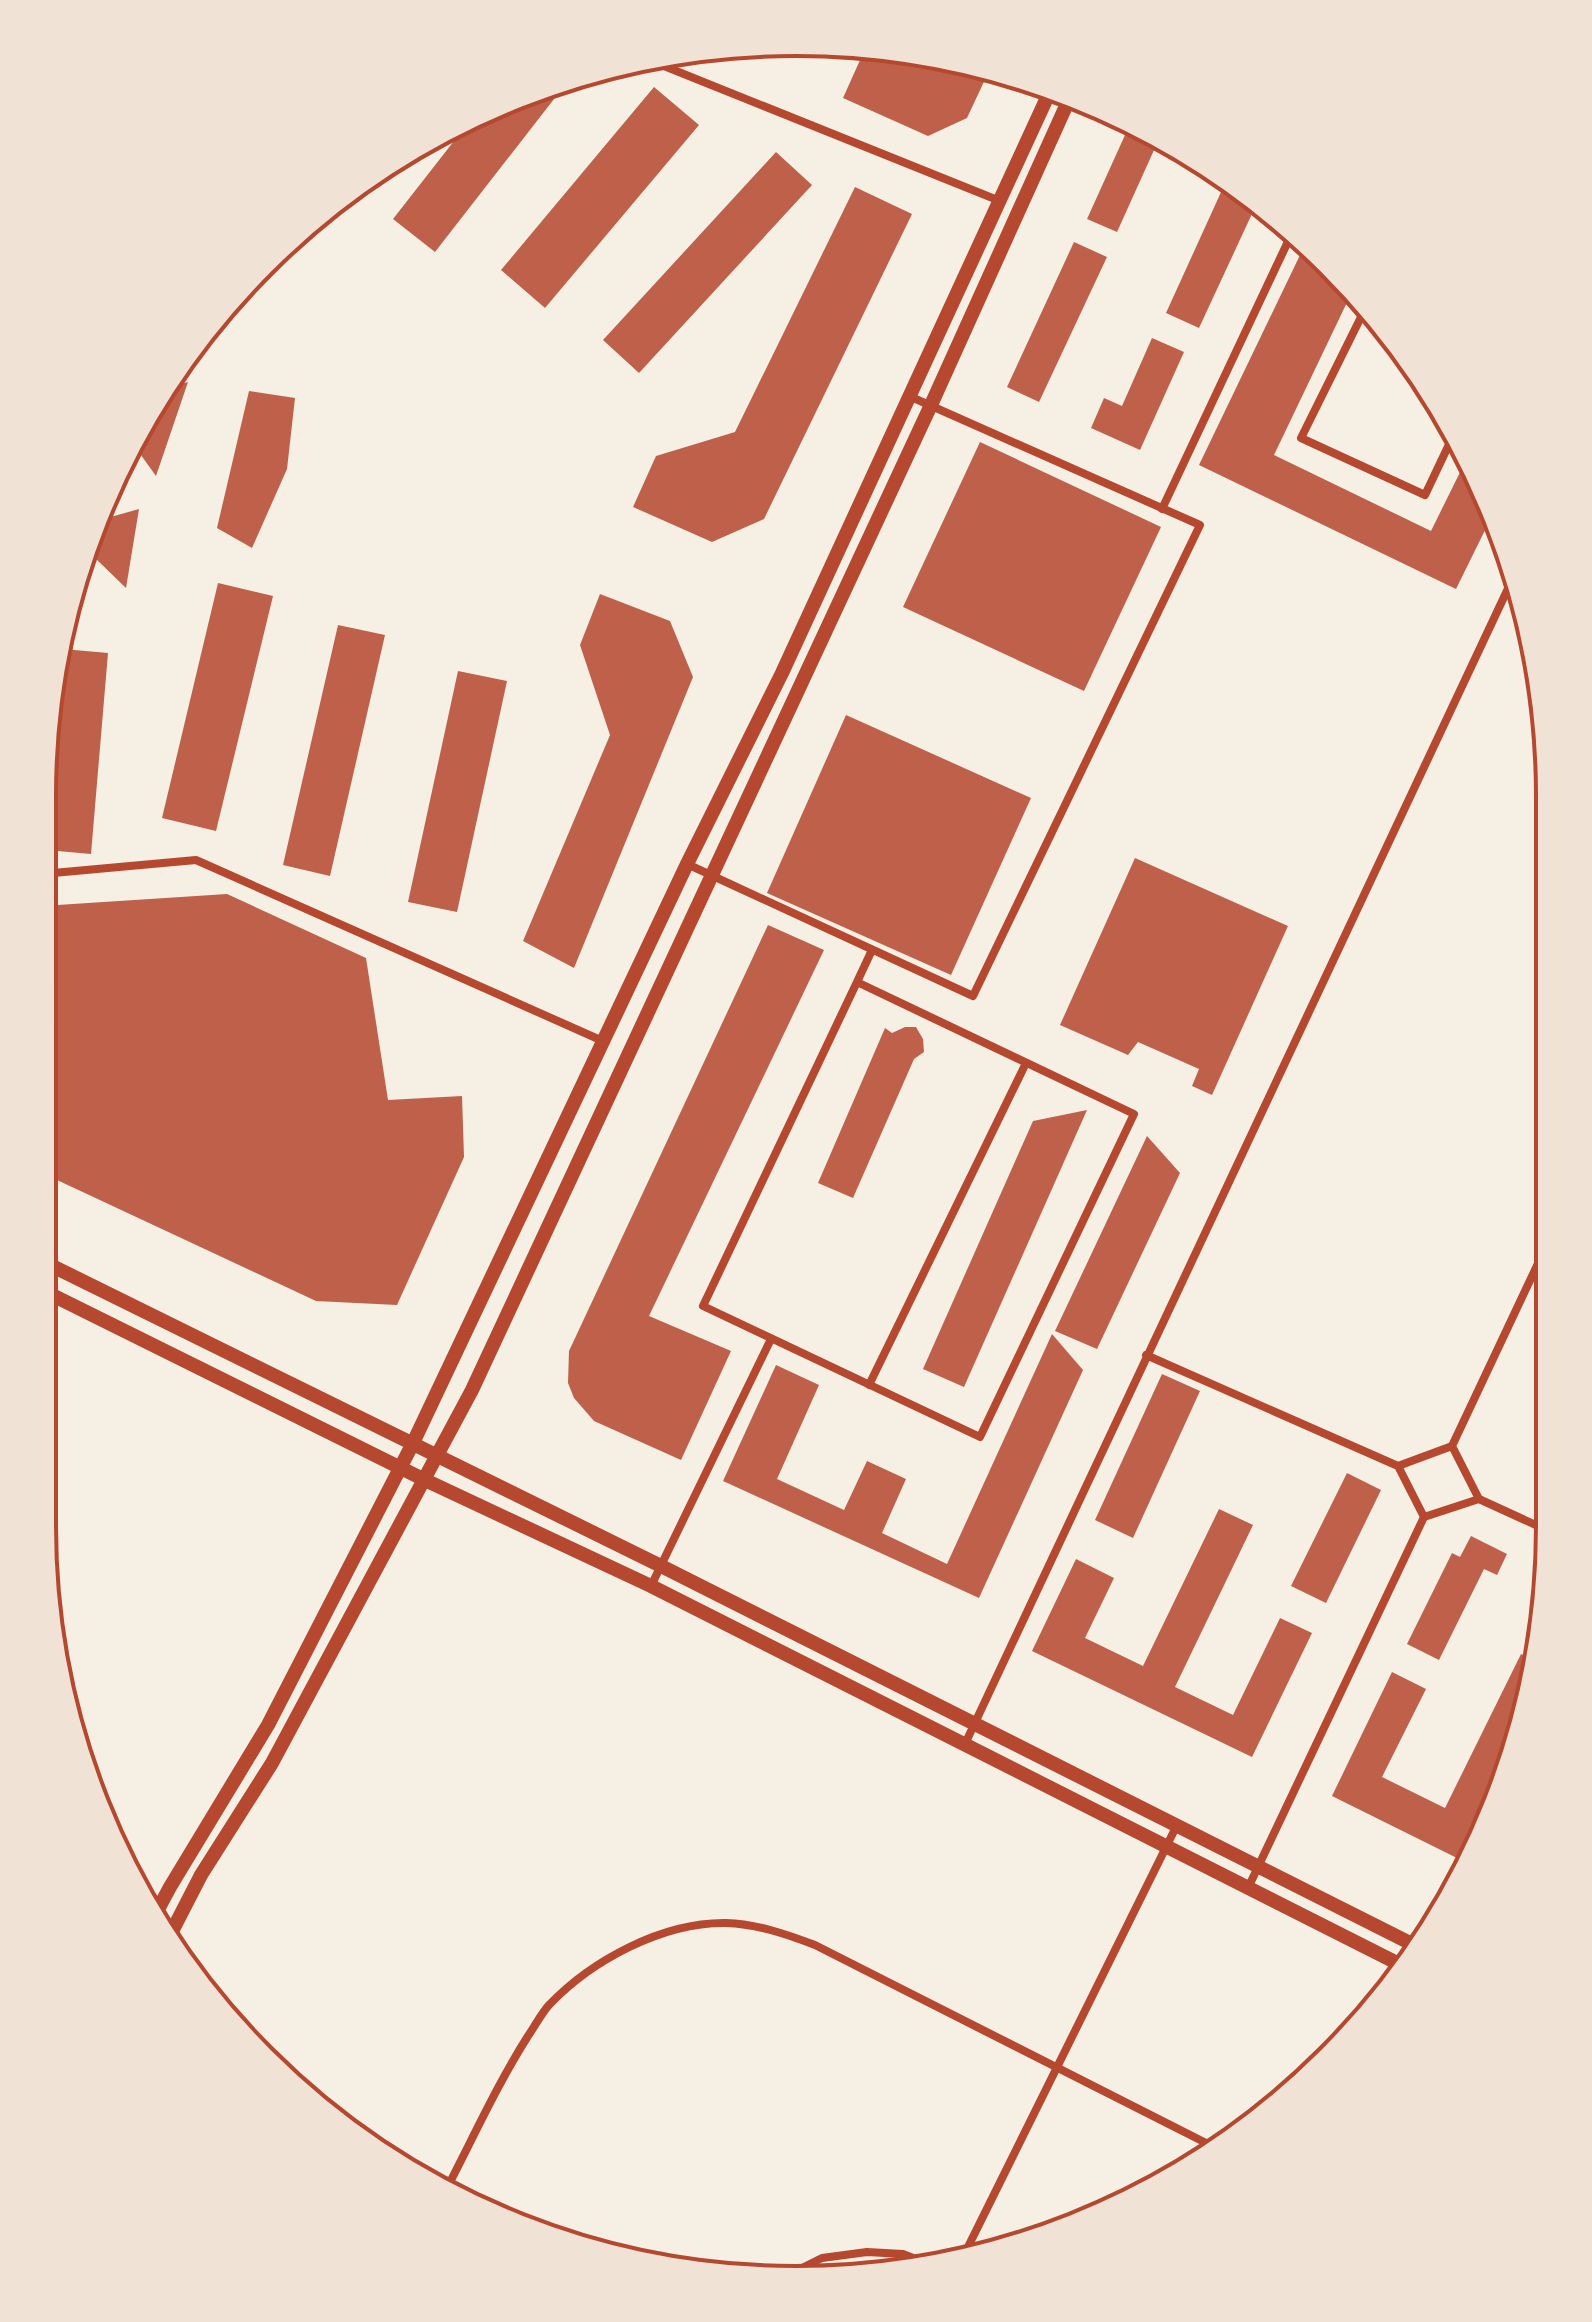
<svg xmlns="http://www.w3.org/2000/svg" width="1592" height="2322" viewBox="0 0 1592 2322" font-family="Merriweather,serif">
  <rect width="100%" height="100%" fill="#f6efe4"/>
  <!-- building -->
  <path fill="#bf614a" d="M865,49L893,52L901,55L902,52L944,57L989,71L967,118L928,136L843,98Z
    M568,81L435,252L393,219L472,118L508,99Z
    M654,87L699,125L545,308L501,270Z
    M1130,124L1159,139L1117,232L1087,219Z
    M776,152L812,185L639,373L603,340Z
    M1227,179L1257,203L1199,328L1166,313Z
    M855,187L912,214L764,519L712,542L633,507L656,456L735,432Z
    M1074,242L1107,257L1039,402L1007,387Z
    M1301,253L1333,269L1351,294L1274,455L1431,531L1468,456L1472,462L1491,518L1456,589L1199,465Z
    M1152,338L1184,352L1140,450L1091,428L1104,398L1122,406Z
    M188,382L156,476L133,444L176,385Z
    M249,391L295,398L287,469L252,548L217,528Z
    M980,442L1161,527L1084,691L903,607Z
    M139,509L126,588L94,557L85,566L100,520Z
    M218,583L273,596L216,831L162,818Z
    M600,594L670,621L693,677L574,968L523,941L610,735L580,645Z
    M338,625L385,635L330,876L283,865Z
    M63,649L108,653L91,854L46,850Z
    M458,671L507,681L457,912L408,902Z
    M846,715L1031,798L951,975L767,893Z
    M1135,858L1288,926L1212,1095L1192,1086L1199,1069L1138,1042L1128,1055L1060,1025Z
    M227,894L366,958L388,1100L462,1096L464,1157L397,1305L316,1301L42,1173V1129L46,1120L42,1118V906Z
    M768,925L824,950L649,1316L731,1351L681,1460L594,1421L574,1398L568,1383L569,1351Z
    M905,1027H916L923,1039L924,1052L914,1059L853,1198L818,1183L885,1028L892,1033Z
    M1087,1110L964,1387L923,1369L1033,1121Z
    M1147,1136L1180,1173L1097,1349L1055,1331Z
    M1052,1334L1083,1370L979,1598L723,1481L776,1365L819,1385L777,1479L844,1510L867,1461L906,1479L882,1533L947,1564Z
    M1162,1374L1200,1391L1133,1538L1095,1520Z
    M1347,1473L1381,1490L1326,1603L1291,1586Z
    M1219,1509L1253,1525L1175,1687L1233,1715L1280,1618L1312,1633L1252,1757L1032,1651L1076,1559L1114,1578L1085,1638L1143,1666Z
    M1471,1536L1507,1554L1497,1575L1484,1569L1439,1660L1407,1644L1452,1553L1460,1557Z
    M1521,1654L1537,1662L1535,1674L1507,1768L1480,1822L1487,1825L1467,1863L1332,1796L1392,1672L1426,1689L1382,1777L1445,1808Z"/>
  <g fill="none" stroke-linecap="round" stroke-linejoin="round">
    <!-- minor -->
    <path stroke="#b5482f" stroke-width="8" d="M644,58L1000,201
      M1291,236L1304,242
      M1364,311L1301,438L1425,495L1453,436
      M1162,509L1292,233
      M687,864L973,996L1200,525L909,396
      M42,874L196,860L605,1042
      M857,982L1134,1114L980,1437L703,1306L857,982L872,950
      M1146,1355L1398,1466L1424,1517
      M869,1385L1026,1063
      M1452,1446L1479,1499L1549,1531
      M1398,1466L1452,1446L1550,1238
      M651,1586L771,1339
      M965,1744L1512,580
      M1248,1888L1424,1517L1479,1499
      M448,2186C474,2136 498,2083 528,2036C535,2026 541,2014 549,2005C592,1960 663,1922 726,1923C757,1924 786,1934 815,1945L1210,2145
      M962,2259L1177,1825
      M798,2270L822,2258L867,2252L903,2254L934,2266"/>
    <!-- secondary -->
    <path stroke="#b5482f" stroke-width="14" d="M42,1261L661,1566L1420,1948
      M42,1290L425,1480L651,1586L1405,1967
      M155,1915L170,1887L268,1725L413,1443L687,864L782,673L1051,89
      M167,1941L201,1875L272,1763L472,1390L931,405L1071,95"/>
  </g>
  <!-- crop -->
  <path d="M0 0H1592V2322H0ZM796 56H796A740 740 0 0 1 1536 796V1526A740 740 0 0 1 796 2266H796A740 740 0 0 1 56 1526V796A740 740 0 0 1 796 56Z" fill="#f1e2d6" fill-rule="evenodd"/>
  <path fill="none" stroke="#b5482f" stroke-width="4" d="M796 56H796A740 740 0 0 1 1536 796V1526A740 740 0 0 1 796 2266H796A740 740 0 0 1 56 1526V796A740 740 0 0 1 796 56Z"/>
</svg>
